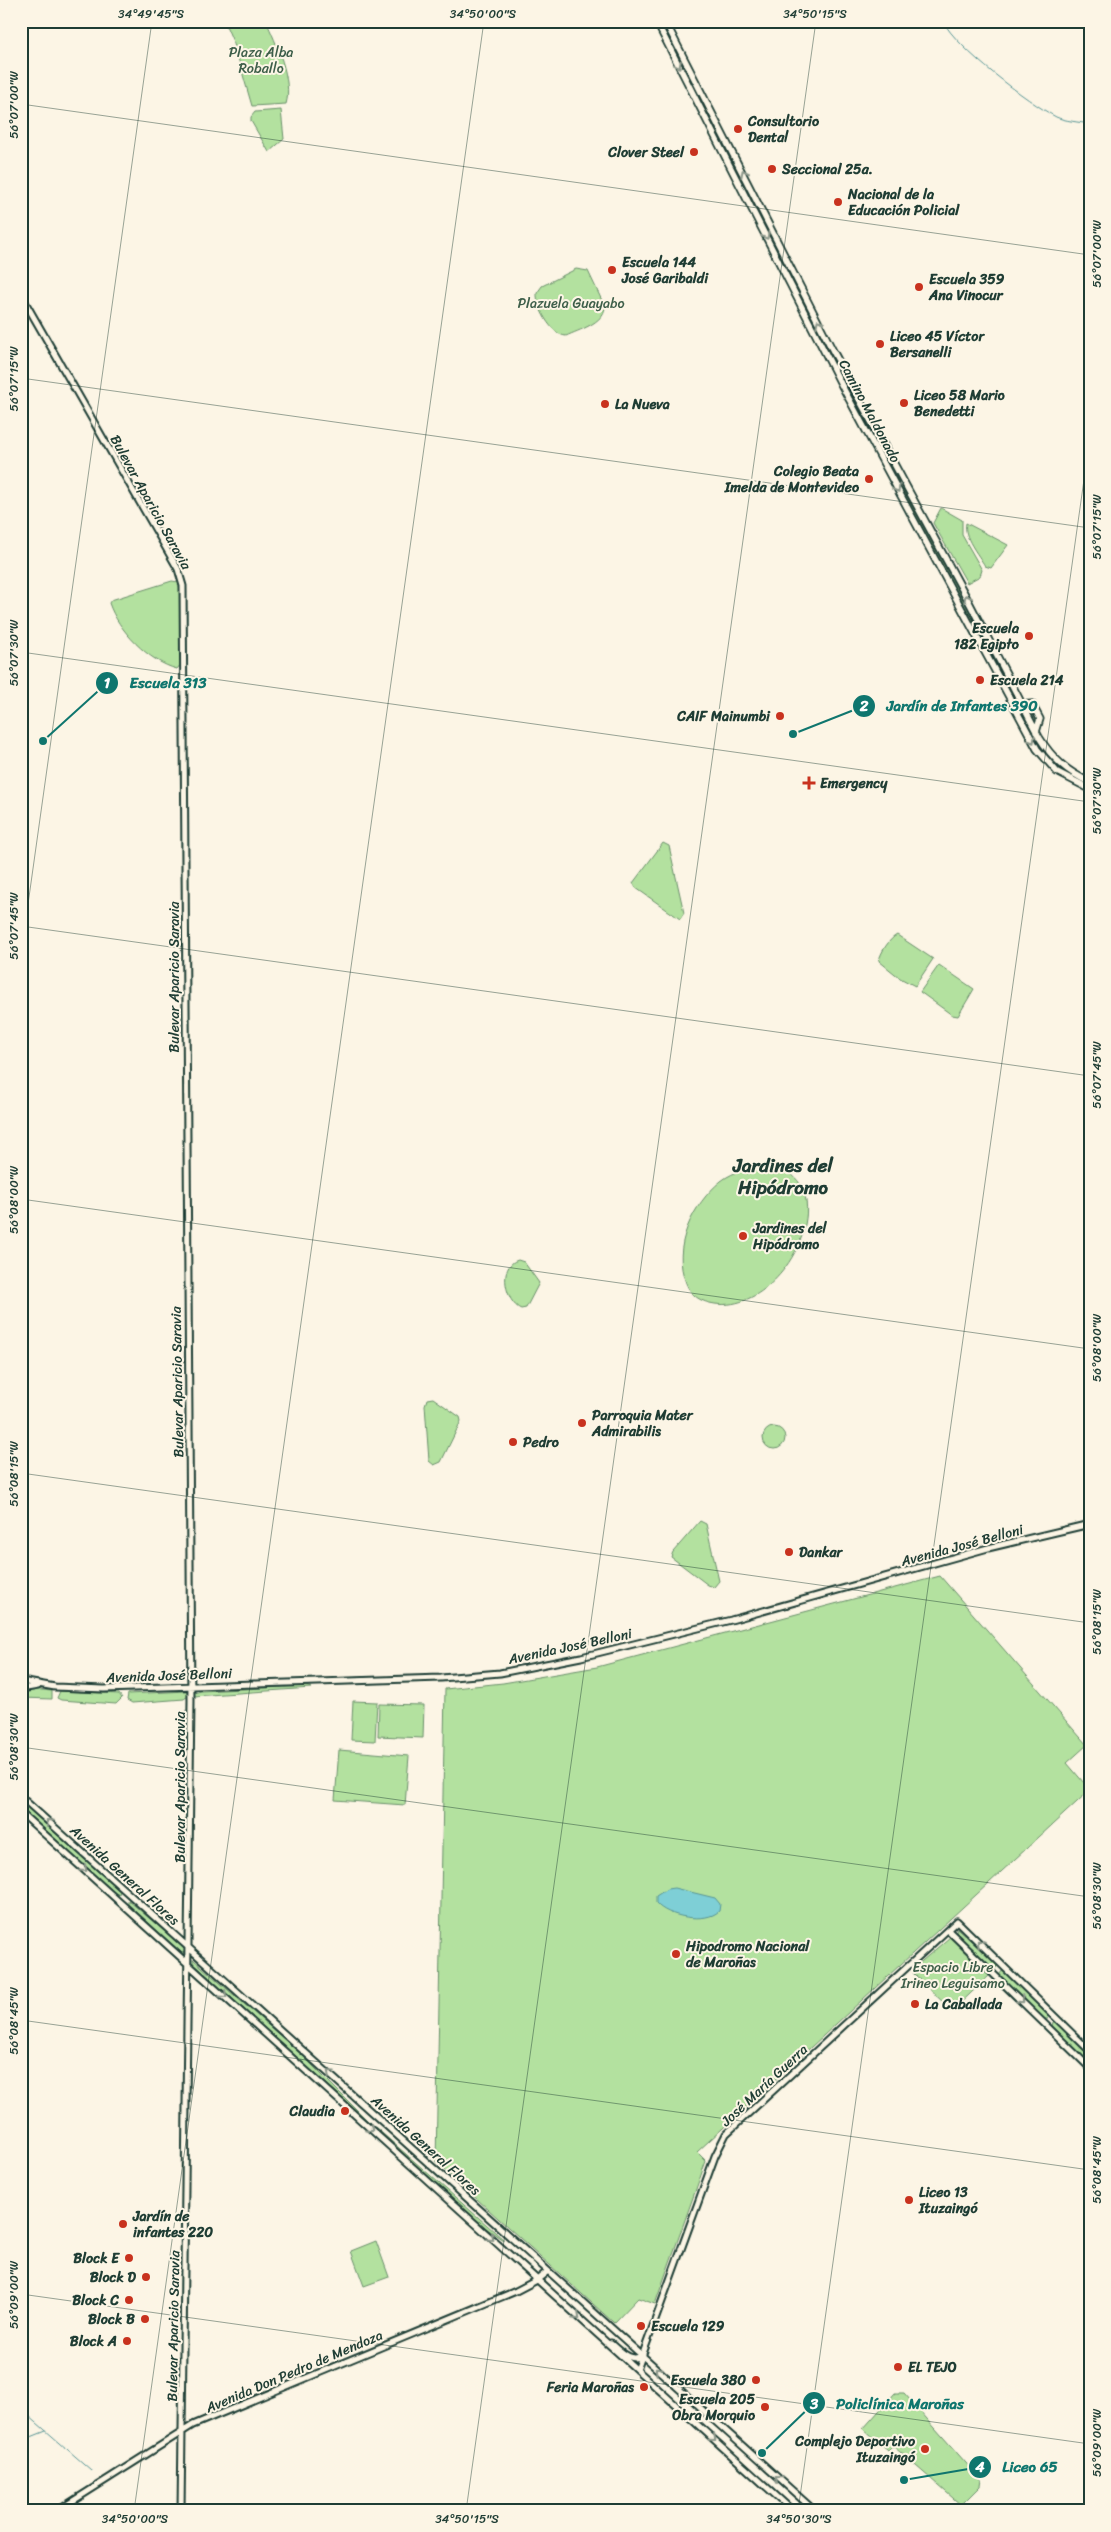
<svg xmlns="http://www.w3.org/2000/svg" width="1111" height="2532" viewBox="0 0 1111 2532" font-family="Sriracha,sans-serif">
  <rect width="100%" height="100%" fill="#fcf5e5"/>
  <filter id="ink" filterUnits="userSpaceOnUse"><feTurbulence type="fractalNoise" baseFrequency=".02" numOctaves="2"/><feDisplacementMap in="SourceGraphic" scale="10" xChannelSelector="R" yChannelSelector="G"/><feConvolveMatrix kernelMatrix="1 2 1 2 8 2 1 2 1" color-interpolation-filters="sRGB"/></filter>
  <g filter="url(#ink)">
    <!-- green -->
    <path fill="#b3e19f" stroke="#698f6a" d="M224,21H266C276,42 293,81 286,104L252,106L234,44Z
      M281,110L284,139L269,152L251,121V117L255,112Z
      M576,269L588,271L605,307C604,323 579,330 566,336C551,335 536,306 537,293L542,286Z
      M804,301L899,483L872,436Z
      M903,489L1017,702L901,490Z
      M941,508L962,520V535L982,570L980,576L967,583L933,523Z
      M966,523L1008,545L991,568L985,566C978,554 963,537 966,523Z
      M172,581L178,582L180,589L181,664L177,669C149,662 118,630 109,603L111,600Z
      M663,843L669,846L684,913L680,919L636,888L633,883Z
      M897,935L933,959L915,986L900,978L879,961C880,953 890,938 897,935Z
      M939,965L974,989L958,1016L952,1015L920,992Z
      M767,1165C850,1176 788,1314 715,1304C701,1302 691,1296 686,1283C671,1247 693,1204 721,1181C734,1171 751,1167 767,1165Z
      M518,1260L524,1262L539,1283L526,1308L521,1309C506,1303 497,1266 518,1260Z
      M433,1398L460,1417L461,1421L441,1462L434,1465L429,1461L425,1405L427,1399Z
      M763 1438a11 11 0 1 1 22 0a11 11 0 1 1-22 0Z
      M700,1521L706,1524L719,1581L714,1587L708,1585L671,1557L673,1552Z
      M940,1576L1087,1745L1067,1763L1090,1790L697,2152L706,2161L655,2304L638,2298L614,2323L436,2162L445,1689L503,1683L597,1667Z
      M306,1686L311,1688L194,1696V1693L201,1691Z
      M32,1689L52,1691V1699L21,1698V1693Z
      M60,1691L119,1694L122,1698L116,1704L61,1700L57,1698Z
      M187,1691L188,1696L184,1699L132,1703L127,1700L128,1694Z
      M353,1701L377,1702L375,1741L351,1740Z
      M379,1704L424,1705L423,1738L378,1736Z
      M339,1750L409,1756L405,1805L335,1800Z
      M21,1802L120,1891L119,1894H116L21,1808Z
      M128,1900L185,1949V1952L182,1953L128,1904Z
      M957,1928L997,1965L996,1968H992L956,1932Z
      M950,1937L990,1975L952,2011L913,1973L915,1967Z
      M193,1959L303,2056L372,2125L193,1963Z
      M1003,1970L1049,2016L1048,2019H1044L999,1975Z
      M1053,2022H1056L1090,2056V2063L1052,2026Z
      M380,2121L534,2262V2263L378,2123Z
      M375,2127L503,2239V2240L476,2221Z
      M376,2241L389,2277L364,2286L351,2251Z
      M895,2393H904L981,2480L980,2486L961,2505L893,2446L888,2451L863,2429Z"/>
    <!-- water -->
    <path fill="#7ecfd6" stroke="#589595" d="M674,1888L715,1898L720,1904L719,1911C706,1924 667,1917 656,1903V1896L667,1889Z"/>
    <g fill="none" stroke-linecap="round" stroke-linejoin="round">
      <!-- stream -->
      <path stroke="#589595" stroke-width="1" d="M943,21C956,48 1028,102 1056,117C1065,121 1079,122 1090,124
        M21,2409L91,2470
        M21,2441L46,2431"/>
      <defs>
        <path id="secondary" d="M21,295L178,569L183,586L191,1700L181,2511
          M21,1681L55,1687L104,1689L441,1678L500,1673L581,1657L731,1620L988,1548L1090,1524
          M21,1689L38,1686
          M21,1797L815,2511
          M21,1813L793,2511
          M948,1930L1090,2068
          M611,2343C620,2350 631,2364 643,2355
          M637,2370L715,2156L726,2134L957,1921L1090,2051
          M57,2511L193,2425L516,2291L537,2280L548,2271"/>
        <path id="primary" d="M656,21L842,386L1037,749L1057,772L1090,789
          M665,21L833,351L969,602L1039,737C1052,758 1067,772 1090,782
          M1018,705L1032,704L1040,719L1036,732"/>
      </defs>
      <!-- secondary casing -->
      <use href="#secondary" stroke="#1f3d34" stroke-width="9"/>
      <!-- primary casing -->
      <use href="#primary" stroke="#1f3d34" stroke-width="9"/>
      <!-- secondary -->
      <use href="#secondary" stroke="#fcf5e5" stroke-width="5"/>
      <!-- primary -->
      <use href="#primary" stroke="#fcf5e5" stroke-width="5.5"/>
    </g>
    <!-- one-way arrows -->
    <defs><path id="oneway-chevron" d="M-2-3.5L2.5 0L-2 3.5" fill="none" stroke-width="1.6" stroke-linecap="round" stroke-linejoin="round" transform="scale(1.25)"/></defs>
    <g stroke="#8e998c">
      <use href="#oneway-chevron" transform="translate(678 65) rotate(63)"/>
      <use href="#oneway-chevron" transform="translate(744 173) rotate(-117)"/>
      <use href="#oneway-chevron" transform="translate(766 236) rotate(63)"/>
      <use href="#oneway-chevron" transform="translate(819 323) rotate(-117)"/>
      <use href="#oneway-chevron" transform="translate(897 489) rotate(61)"/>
      <use href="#oneway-chevron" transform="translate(967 598) rotate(-118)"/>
      <use href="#oneway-chevron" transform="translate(1032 740) rotate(62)"/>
      <use href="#oneway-chevron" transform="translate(49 1822) rotate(-138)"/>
      <use href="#oneway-chevron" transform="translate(84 1869) rotate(42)"/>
      <use href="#oneway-chevron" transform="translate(980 1943) rotate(-135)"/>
      <use href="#oneway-chevron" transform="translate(224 1995) rotate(42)"/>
      <use href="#oneway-chevron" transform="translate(1021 2000) rotate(44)"/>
      <use href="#oneway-chevron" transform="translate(330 2073) rotate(-138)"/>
      <use href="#oneway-chevron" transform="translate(370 2129) rotate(43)"/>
      <use href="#oneway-chevron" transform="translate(491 2238) rotate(42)"/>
      <use href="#oneway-chevron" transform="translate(577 2317) rotate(42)"/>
      <use href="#oneway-chevron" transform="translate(658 2370) rotate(-135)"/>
      <use href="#oneway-chevron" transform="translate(713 2438) rotate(41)"/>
      <use href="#oneway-chevron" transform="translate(778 2479) rotate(-140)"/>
    </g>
  </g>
  <!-- ticks -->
  <path fill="none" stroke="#1f3d34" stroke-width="1" stroke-opacity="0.45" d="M21,104L1090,255M21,378L1090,528M21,652L1090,802M21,926L1090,1076M21,954L152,21M21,1199L1090,1349M21,1473L1090,1623M21,1747L1090,1897M21,2020L1090,2170M21,2294L1090,2444M134,2511L484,21M466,2511L816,21M798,2511L1090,437"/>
  <!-- markers -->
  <g fill="#c8321e" stroke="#fcf5e5" stroke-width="2">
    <circle cx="738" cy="129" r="5"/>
    <circle cx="694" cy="152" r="5"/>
    <circle cx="772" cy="169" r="5"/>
    <circle cx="838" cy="202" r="5"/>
    <circle cx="612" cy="270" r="5"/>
    <circle cx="919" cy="287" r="5"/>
    <circle cx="880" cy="344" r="5"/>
    <circle cx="904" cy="403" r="5"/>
    <circle cx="605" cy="404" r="5"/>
    <circle cx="869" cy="479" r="5"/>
    <circle cx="1029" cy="636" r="5"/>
    <circle cx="980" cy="680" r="5"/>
    <circle cx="780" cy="716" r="5"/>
    <path d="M806.5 775.5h5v5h5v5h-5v5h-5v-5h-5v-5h5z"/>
    <circle cx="743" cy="1236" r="5"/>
    <circle cx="582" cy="1423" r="5"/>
    <circle cx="513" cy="1442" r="5"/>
    <circle cx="789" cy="1552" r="5"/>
    <circle cx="676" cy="1954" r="5"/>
    <circle cx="915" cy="2004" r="5"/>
    <circle cx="345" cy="2111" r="5"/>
    <circle cx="909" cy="2200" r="5"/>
    <circle cx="123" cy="2224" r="5"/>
    <circle cx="129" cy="2258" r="5"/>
    <circle cx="146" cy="2277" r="5"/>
    <circle cx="129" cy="2300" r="5"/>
    <circle cx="145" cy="2319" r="5"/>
    <circle cx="641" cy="2326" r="5"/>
    <circle cx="127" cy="2341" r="5"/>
    <circle cx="898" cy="2367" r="5"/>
    <circle cx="756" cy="2380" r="5"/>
    <circle cx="644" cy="2387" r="5"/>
    <circle cx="765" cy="2407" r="5"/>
    <circle cx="925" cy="2449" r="5"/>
  </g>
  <g text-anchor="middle" stroke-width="4" stroke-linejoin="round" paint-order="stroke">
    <!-- park labels -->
    <g font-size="14" fill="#3d5e49" stroke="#fcf5e5">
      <text x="261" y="57">Plaza Alba<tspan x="261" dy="16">Roballo</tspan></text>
      <text x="571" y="308">Plazuela Guayabo</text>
      <text x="953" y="1972">Espacio Libre<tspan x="953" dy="16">Irineo Leguisamo</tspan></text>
    </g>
    <!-- poi labels -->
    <g font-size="14" font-weight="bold" fill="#1f3d34" stroke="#fcf5e5" text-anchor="start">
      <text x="748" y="126">Consultorio<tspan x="748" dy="16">Dental</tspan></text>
      <text x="684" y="157" text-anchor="end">Clover Steel</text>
      <text x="782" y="174">Seccional 25a.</text>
      <text x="848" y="199">Nacional de la<tspan x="848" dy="16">Educación Policial</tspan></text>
      <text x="622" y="267">Escuela 144<tspan x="622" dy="16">José Garibaldi</tspan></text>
      <text x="929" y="284">Escuela 359<tspan x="929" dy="16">Ana Vinocur</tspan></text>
      <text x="890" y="341">Liceo 45 Víctor<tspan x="890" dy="16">Bersanelli</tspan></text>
      <text x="914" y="400">Liceo 58 Mario<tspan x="914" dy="16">Benedetti</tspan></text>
      <text x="615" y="409">La Nueva</text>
      <text x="859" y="476" text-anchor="end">Colegio Beata<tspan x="859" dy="16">Imelda de Montevideo</tspan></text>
      <text x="1019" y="633" text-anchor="end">Escuela<tspan x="1019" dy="16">182 Egipto</tspan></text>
      <text x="990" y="685">Escuela 214</text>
      <text x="770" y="721" text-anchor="end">CAIF Mainumbi</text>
      <text x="820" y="788">Emergency</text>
      <text x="753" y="1233">Jardines del<tspan x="753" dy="16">Hipódromo</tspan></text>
      <text x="592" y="1420">Parroquia Mater<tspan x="592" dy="16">Admirabilis</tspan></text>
      <text x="523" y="1447">Pedro</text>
      <text x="799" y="1557">Dankar</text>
      <text x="686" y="1951">Hipodromo Nacional<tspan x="686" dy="16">de Maroñas</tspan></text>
      <text x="925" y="2009">La Caballada</text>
      <text x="335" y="2116" text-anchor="end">Claudia</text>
      <text x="919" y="2197">Liceo 13<tspan x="919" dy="16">Ituzaingó</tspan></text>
      <text x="133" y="2221">Jardín de<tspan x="133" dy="16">infantes 220</tspan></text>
      <text x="119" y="2263" text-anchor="end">Block E</text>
      <text x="136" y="2282" text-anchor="end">Block D</text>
      <text x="119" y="2305" text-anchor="end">Block C</text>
      <text x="135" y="2324" text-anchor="end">Block B</text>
      <text x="651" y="2331">Escuela 129</text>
      <text x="117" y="2346" text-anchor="end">Block A</text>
      <text x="908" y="2372">EL TEJO</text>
      <text x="746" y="2385" text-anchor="end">Escuela 380</text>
      <text x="634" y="2392" text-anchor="end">Feria Maroñas</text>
      <text x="755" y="2404" text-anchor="end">Escuela 205<tspan x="755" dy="16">Obra Morquio</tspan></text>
      <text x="915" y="2446" text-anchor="end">Complejo Deportivo<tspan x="915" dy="16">Ituzaingó</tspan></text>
    </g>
    <!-- street labels -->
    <g font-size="14" fill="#1f3d34" stroke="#fcf5e5">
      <text transform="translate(870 411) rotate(62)" y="5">Camino Maldonado</text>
      <text transform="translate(151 502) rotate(61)" y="5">Bulevar Aparicio Saravia</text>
      <text transform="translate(174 977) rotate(-90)" y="5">Bulevar Aparicio Saravia</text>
      <text transform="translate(177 1382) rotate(-91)" y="5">Bulevar Aparicio Saravia</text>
      <text transform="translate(962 1545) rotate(-15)" y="5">Avenida José Belloni</text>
      <text transform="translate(570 1646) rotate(-12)" y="5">Avenida José Belloni</text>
      <text transform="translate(169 1675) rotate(-2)" y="5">Avenida José Belloni</text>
      <text transform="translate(180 1787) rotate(-90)" y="5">Bulevar Aparicio Saravia</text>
      <text transform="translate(125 1875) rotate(42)" y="5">Avenida General Flores</text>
      <text transform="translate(764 2085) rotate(-43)" y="5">José María Guerra</text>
      <text transform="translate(426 2145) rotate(42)" y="5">Avenida General Flores</text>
      <text transform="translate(173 2326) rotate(-89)" y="5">Bulevar Aparicio Saravia</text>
      <text transform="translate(294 2371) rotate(-23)" y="5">Avenida Don Pedro de Mendoza</text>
    </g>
    <!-- district labels -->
    <g font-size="19" font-weight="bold" fill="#1f3d34" stroke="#fcf5e5">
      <text x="783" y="1172">Jardines del<tspan x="783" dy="22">Hipódromo</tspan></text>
    </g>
  </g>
  <!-- callouts -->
  <path fill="none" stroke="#0f766e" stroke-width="2" d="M43 741L107 683M793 734L864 706M762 2453L814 2403M904 2480L980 2467"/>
  <g fill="#0f766e" stroke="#fcf5e5" stroke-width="2">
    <circle cx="43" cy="741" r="5"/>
    <circle cx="793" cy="734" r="5"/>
    <circle cx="762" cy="2453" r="5"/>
    <circle cx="904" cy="2480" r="5"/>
    <circle cx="107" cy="683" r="12"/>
    <circle cx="864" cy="706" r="12"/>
    <circle cx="814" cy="2403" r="12"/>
    <circle cx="980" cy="2467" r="12"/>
  </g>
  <g font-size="15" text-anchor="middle" font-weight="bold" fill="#fff">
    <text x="107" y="688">1</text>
    <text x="864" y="711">2</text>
    <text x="814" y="2409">3</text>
    <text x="980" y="2472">4</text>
  </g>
  <g font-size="15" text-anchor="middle" font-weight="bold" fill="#0f766e" stroke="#fcf5e5" stroke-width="4" stroke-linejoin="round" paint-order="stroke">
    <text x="168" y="688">Escuela 313</text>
    <text x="962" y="711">Jardín de Infantes 390</text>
    <text x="900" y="2409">Policlínica Maroñas</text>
    <text x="1030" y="2472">Liceo 65</text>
  </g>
  <!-- margin -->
  <rect width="1111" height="2532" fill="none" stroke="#fcf5e5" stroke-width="55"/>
  <rect x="28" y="28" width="1056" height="2476" fill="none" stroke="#1f3d34" stroke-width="2"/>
  <g font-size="12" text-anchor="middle" fill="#1f3d34">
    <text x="151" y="18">34°49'45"S</text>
    <text x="483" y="18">34°50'00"S</text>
    <text x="815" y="18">34°50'15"S</text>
    <text transform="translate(14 105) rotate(-90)" y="4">56°07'00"W</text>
    <text transform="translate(1097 254) rotate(-90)" y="4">56°07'00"W</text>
    <text transform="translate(14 379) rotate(-90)" y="4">56°07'15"W</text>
    <text transform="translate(1097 527) rotate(-90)" y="4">56°07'15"W</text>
    <text transform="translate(14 653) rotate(-90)" y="4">56°07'30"W</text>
    <text transform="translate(1097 801) rotate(-90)" y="4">56°07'30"W</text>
    <text transform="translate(14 926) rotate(-90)" y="4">56°07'45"W</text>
    <text transform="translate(1097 1075) rotate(-90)" y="4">56°07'45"W</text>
    <text transform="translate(14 1200) rotate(-90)" y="4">56°08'00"W</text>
    <text transform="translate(1097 1348) rotate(-90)" y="4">56°08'00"W</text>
    <text transform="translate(14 1474) rotate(-90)" y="4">56°08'15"W</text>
    <text transform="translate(1097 1622) rotate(-90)" y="4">56°08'15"W</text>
    <text transform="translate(14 1747) rotate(-90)" y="4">56°08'30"W</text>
    <text transform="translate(1097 1896) rotate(-90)" y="4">56°08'30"W</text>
    <text transform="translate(14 2021) rotate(-90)" y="4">56°08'45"W</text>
    <text transform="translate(1097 2170) rotate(-90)" y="4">56°08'45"W</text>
    <text transform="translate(14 2295) rotate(-90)" y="4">56°09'00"W</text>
    <text transform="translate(1097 2443) rotate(-90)" y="4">56°09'00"W</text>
    <text x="135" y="2523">34°50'00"S</text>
    <text x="467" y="2523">34°50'15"S</text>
    <text x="799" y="2523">34°50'30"S</text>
  </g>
</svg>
